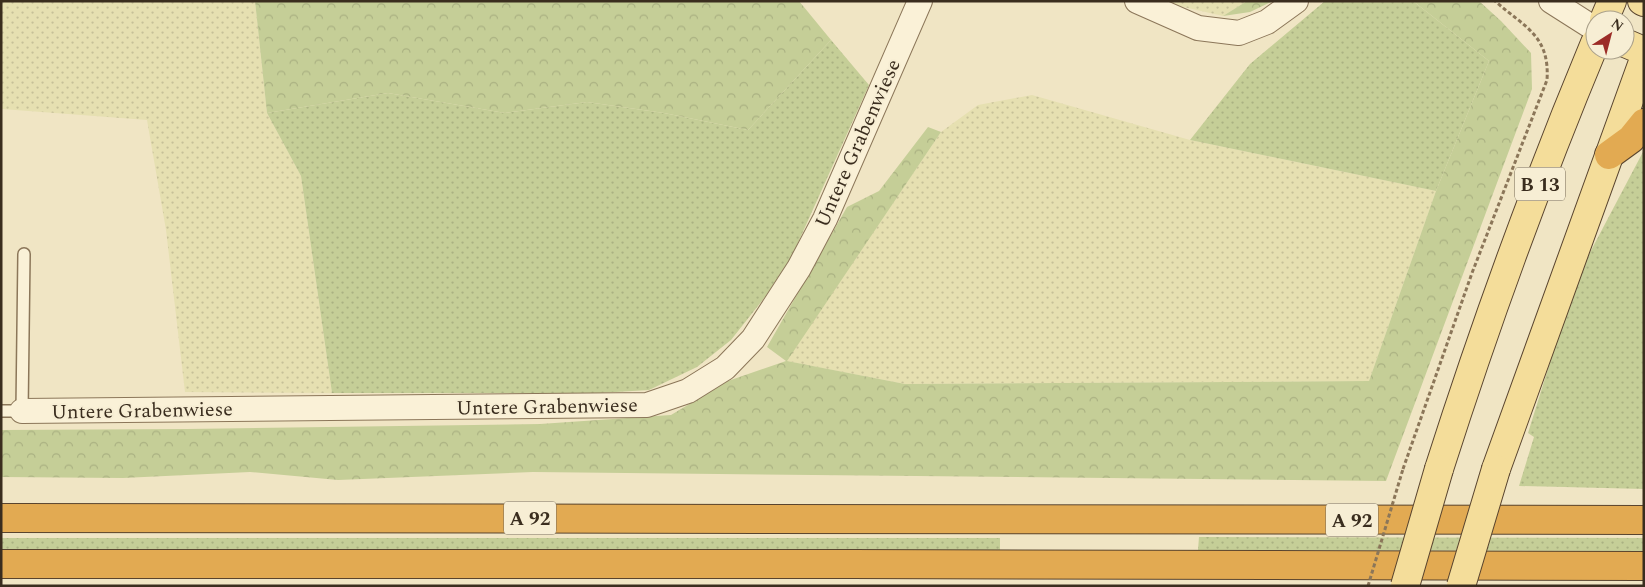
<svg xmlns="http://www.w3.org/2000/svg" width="1645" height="587" viewBox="0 0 1645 587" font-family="Spectral,serif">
  <defs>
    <pattern id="farmland-dots" width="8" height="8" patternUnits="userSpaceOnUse" patternTransform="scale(1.25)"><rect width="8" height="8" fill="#e6e0b1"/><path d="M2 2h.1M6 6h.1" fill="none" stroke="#c6c098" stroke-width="1.8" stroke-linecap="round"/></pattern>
    <pattern id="grass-dots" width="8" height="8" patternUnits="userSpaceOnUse" patternTransform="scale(1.25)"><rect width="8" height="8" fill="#c5ce97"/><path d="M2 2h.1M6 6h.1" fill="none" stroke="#aab182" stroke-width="1.8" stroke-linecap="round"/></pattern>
    <pattern id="forest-crowns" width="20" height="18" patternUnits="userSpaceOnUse" patternTransform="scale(1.25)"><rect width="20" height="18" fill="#c5ce97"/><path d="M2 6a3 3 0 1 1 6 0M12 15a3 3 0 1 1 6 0" fill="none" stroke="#aab182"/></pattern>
  </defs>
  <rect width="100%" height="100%" fill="#f0e5c4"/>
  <!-- farmland -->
  <path fill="url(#farmland-dots)" d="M1,1H255L267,113L301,176L332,393L185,392L166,230L147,120L2,109Z
    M1167,1H1247L1223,16L1166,3Z
    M1032,95L1190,140L1436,191L1369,381L905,384L786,361L941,132L978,105Z"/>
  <!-- grass -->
  <path fill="url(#grass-dots)" d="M1325,1H1413L1489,61L1436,191L1190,140L1250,64Z
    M831,40L869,85L792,256L765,297L731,340L697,367L649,390L599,393H332L301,176L267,113L388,93L505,113L587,102L664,113L748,130Z
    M1644,150V489L1519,486L1534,437L1528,433L1576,279Z
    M1199,537L1644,538V551L1198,550Z
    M1,538H1000V552H1Z"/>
  <!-- forest -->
  <path fill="url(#forest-crowns)" d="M255,1H799L831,40L748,130L664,113L587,102L505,113L388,93L267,113Z
    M1247,1H1273L1250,12L1223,16Z
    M1413,1H1479L1501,21L1531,53L1532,89L1386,481L533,472L338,480L250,472L123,478L1,477V430L187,429L540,424L671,415L728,381L786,361L767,347L847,207L879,191L928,127L941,132L787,361L905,384L1369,381L1436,191L1489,61Z"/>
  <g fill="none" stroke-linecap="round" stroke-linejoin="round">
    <defs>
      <path id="service" d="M1,411H22L24,254"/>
      <path id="minor" d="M1137,1L1198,28L1239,33L1267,22L1296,1
        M1551,1L1595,29
        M22,411L647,405L688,391L725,368L753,339L799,268L825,219L920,1"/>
      <path id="primary" d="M1642,1L1644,2
        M1604,20L1612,1
        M1625,43L1644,51
        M1439,469C1485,325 1537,182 1595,43
        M1496,469L1644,59"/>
      <path id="motorway" d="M1609,155L1631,139L1644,123
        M1,518L1644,520
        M1,564H850L1644,566"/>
    </defs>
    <!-- service casing -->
    <use href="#service" stroke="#8b7659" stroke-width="14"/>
    <!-- minor casing -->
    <use href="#minor" stroke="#8b7659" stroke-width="26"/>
    <!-- primary casing -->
    <use href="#primary" stroke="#59442e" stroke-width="30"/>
    <!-- motorway casing -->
    <use href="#motorway" stroke="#59442e" stroke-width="30"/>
    <!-- path -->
    <path stroke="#8b7659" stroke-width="3" stroke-dasharray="4 2.5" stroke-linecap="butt" d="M1403,469L1472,273L1547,80C1550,35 1524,27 1495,1"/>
    <!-- service -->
    <use href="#service" stroke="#faf1d7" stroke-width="11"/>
    <!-- minor -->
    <use href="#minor" stroke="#faf1d7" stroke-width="24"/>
    <!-- primary -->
    <use href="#primary" stroke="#f4dd9a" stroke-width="28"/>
    <!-- motorway -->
    <use href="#motorway" stroke="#e2aa52" stroke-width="28"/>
    <defs>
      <path id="primary-bridge" d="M1405,586L1439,469
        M1461,586L1496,469"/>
    </defs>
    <!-- primary-bridge casing -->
    <use href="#primary-bridge" stroke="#59442e" stroke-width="30" stroke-linecap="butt"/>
    <!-- path-bridge -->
    <path stroke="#8b7659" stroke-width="3" stroke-dasharray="4 2.5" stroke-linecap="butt" d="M1368,586L1403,469"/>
    <!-- primary-bridge -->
    <use href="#primary-bridge" stroke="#f4dd9a" stroke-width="28"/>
  </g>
  <g text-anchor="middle" stroke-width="4" stroke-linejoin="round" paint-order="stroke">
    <!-- shield labels -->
    <g fill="#f7eed4" stroke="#736755" stroke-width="1">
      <rect x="1515" y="167.5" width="50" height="33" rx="4"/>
      <rect x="504" y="501.5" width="52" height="33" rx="4"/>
      <rect x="1326" y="503.5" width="52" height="33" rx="4"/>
    </g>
    <g font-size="19" font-weight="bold" fill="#3a2d1e">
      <text x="1540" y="191">B 13</text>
      <text x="530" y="525">A 92</text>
      <text x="1352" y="527">A 92</text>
    </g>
    <!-- street labels -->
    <g font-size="20" fill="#3a2d1e" stroke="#f7eed4">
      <text transform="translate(857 143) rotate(-66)" y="7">Untere Grabenwiese</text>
      <text transform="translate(547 406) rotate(-1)" y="7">Untere Grabenwiese</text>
      <text transform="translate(142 410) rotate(-1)" y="7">Untere Grabenwiese</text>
    </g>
  </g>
  <!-- border -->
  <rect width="1645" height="587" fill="none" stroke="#3a2d1e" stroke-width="5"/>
  <!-- north arrow -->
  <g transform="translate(1610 35) rotate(36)"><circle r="24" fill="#f7eed4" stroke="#aba18b"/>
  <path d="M0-4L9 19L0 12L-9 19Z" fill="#9c2c27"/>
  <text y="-8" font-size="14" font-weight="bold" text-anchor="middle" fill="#3a2d1e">N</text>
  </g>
</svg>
